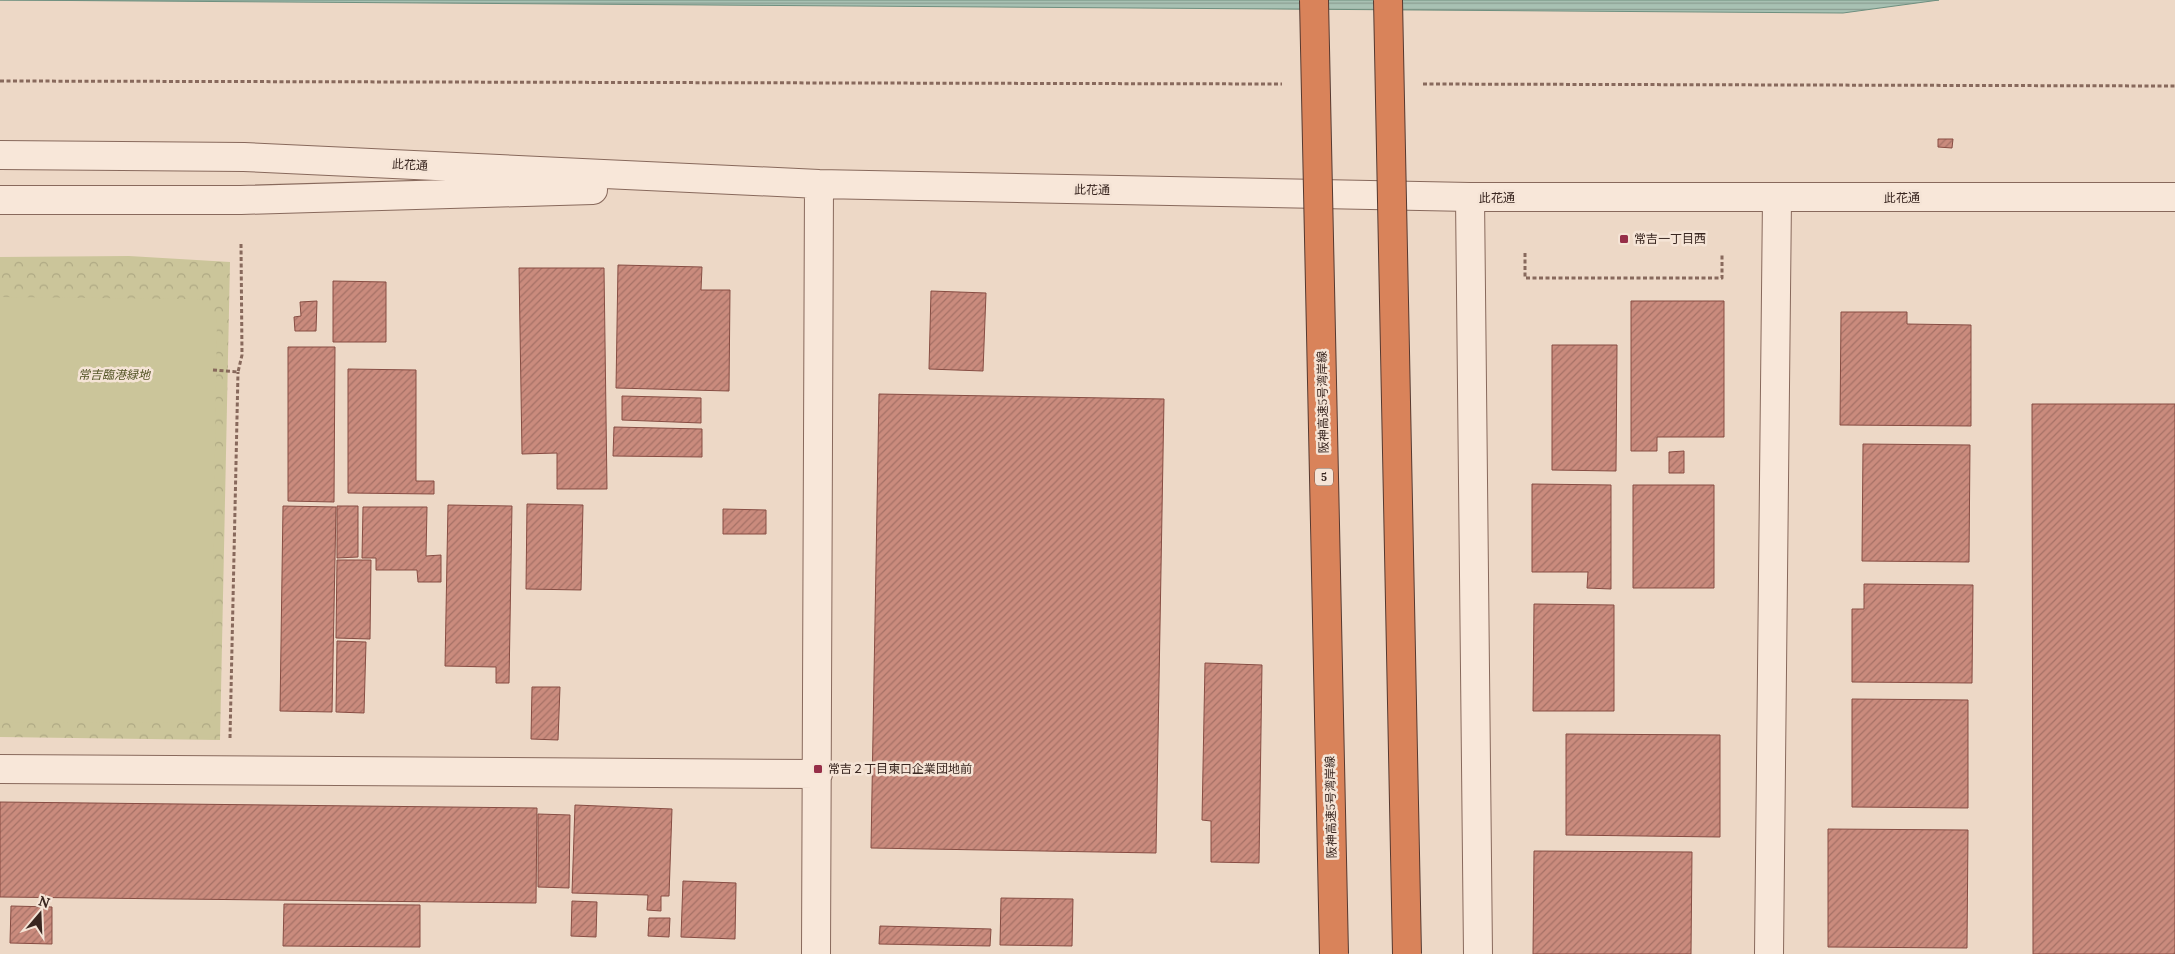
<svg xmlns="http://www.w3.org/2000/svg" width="2175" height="954" viewBox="0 0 2175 954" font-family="Lora,'Noto Sans JP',serif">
  <defs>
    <pattern id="park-crowns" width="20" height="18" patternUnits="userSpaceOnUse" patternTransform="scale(1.25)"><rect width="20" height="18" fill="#cbc59a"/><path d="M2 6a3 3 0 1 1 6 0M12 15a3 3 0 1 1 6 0" fill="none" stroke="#afa984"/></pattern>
    <pattern id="water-rules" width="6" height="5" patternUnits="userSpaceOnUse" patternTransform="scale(1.25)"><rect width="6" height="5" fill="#a8c1b3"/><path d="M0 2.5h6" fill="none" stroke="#8a9d91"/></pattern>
    <pattern id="building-hatch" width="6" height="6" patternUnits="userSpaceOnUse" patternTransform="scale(1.25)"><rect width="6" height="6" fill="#ca8b7d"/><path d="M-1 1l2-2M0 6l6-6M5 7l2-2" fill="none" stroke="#a57166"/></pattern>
  </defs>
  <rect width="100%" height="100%" fill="#edd8c6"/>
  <!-- park -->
  <path fill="url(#park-crowns)" d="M129,256L230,262L220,740L0,737V257Z"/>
  <!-- pitch -->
  <path fill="#cbc59a" d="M0,297L195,299L202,300L217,317L211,723L0,722Z"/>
  <!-- water -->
  <path fill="url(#water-rules)" stroke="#6e8f7f" d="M0,0H1939L1843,13Z"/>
  <!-- building -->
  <path fill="url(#building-hatch)" stroke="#874d43" d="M1938,139H1953L1952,148L1938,147Z
    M618,265L702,267L701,290H730L729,391L616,388Z
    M519,268H604L607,489H557V453L522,454Z
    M333,281L386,282V342H333Z
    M931,291L986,293L983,371L929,369Z
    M317,301L316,331H295L294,317L301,316L300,302Z
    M1631,301H1724V437H1657V451H1631Z
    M1841,312H1907V324L1971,325V426L1840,425Z
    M1552,345H1617L1616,471L1552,470Z
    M288,347H335L334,502L288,501Z
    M348,369L416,370V481H434V494L348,493Z
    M879,394L1164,399L1156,853L871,848Z
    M622,396L701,398V423L622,420Z
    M2032,404H2175V954H2033Z
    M614,427L702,429V457L613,456Z
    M1863,444L1970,445L1969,562L1862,561Z
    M1684,451V473H1669V452Z
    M1532,484L1611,485V589L1587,588L1588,572H1532Z
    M1633,485H1714V588H1633Z
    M527,504L583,505L581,590L526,589Z
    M448,505L512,506L509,683H496V667L445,666Z
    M283,506L336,507L332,712L280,711Z
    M337,506H358V557L337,558Z
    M363,507H427L426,556L441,555V582H418L417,570H376V558H362Z
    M723,509L766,510V534H723Z
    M337,560H371L370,639L336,638Z
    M1864,584L1973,585L1972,683L1852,682V609H1864Z
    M1534,604L1614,605V711H1533Z
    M337,641L366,642L364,713L336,712Z
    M1205,663L1262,665L1259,863L1211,862V821L1202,820Z
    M532,687H560L558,740L531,739Z
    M1852,699L1968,700V808L1852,807Z
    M1566,734L1720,735V837L1566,835Z
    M0,802L537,808L536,903L0,897Z
    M575,805L672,809L669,896H661V911L647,910L648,895L572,893Z
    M538,814L570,815L569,888L538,887Z
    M1828,829L1968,830L1967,948L1828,947Z
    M1534,851L1692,852L1691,954H1533Z
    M683,881L736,883L735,939L681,937Z
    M1001,898L1073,899L1072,946L1000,945Z
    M572,901L597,902L596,937L571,936Z
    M284,904L420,905V947L283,946Z
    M11,906L52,907V944L10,943Z
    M649,918H670L669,937L648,936Z
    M880,926L991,929L990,946L879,944Z"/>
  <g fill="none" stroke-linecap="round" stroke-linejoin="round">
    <defs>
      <path id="tertiary" d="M0,155L244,157L819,184L1470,197H2175
        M1470,197L1478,954
        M0,200H241L593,190
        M0,769L818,774
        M816,954L819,184
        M1769,954L1777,198"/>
    </defs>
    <!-- tertiary casing -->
    <use href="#tertiary" stroke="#88695c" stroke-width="30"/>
    <!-- path -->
    <path stroke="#88695c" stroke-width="3" stroke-dasharray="4 2.5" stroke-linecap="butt" d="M0,81L1282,84
      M1423,84L2175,86
      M1525,253V278H1722V253
      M213,370L238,372L242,355L241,244
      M230,738L238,372"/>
    <!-- tertiary -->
    <use href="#tertiary" stroke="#f8e7d9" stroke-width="28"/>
    <defs>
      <path id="motorway-bridge" d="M1314,0L1334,954
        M1388,0L1407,954"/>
    </defs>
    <!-- motorway-bridge casing -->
    <use href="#motorway-bridge" stroke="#563930" stroke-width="30" stroke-linecap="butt"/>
    <!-- motorway-bridge -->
    <use href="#motorway-bridge" stroke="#d9835a" stroke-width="28"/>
  </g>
  <!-- markers -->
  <g fill="#962e48" stroke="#f5e4d6" stroke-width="2">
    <rect x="1619" y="234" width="10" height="10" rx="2.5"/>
    <rect x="813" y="764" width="10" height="10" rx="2.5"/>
  </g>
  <g text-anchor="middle" stroke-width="5" stroke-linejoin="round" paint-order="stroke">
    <!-- shield labels -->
    <rect fill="#f5e4d6" stroke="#715f57" stroke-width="1" x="1315" y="468.5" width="18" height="17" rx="4"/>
    <g font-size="11" font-weight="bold" fill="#392620">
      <text x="1324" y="481">5</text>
    </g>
    <!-- street labels -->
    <g font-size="12" fill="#392620" stroke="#f5e4d6">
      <text transform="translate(410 165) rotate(3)" y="4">此花通</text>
      <text transform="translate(1092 190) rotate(1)" y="4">此花通</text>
      <text x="1497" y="202">此花通</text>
      <text x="1902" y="202">此花通</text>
      <text transform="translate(1323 402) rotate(-91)" y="4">阪神高速5号湾岸線</text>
      <text transform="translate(1331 807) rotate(-91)" y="4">阪神高速5号湾岸線</text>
    </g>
    <!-- poi labels -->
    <g font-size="12" fill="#392620" stroke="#f5e4d6" text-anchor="start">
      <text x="1634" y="243">常吉一丁目西</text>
      <text x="828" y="773">常吉２丁目東口企業団地前</text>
    </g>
    <!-- park labels -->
    <g font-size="12" font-style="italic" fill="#545527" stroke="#f5e4d6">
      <text x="114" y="379">常吉臨港緑地</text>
    </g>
  </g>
  <!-- north arrow -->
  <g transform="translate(40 914) rotate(19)" stroke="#f5e4d6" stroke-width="4" paint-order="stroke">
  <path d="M0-4L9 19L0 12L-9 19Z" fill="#392620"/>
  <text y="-8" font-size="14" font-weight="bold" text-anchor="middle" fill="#392620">N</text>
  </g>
</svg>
